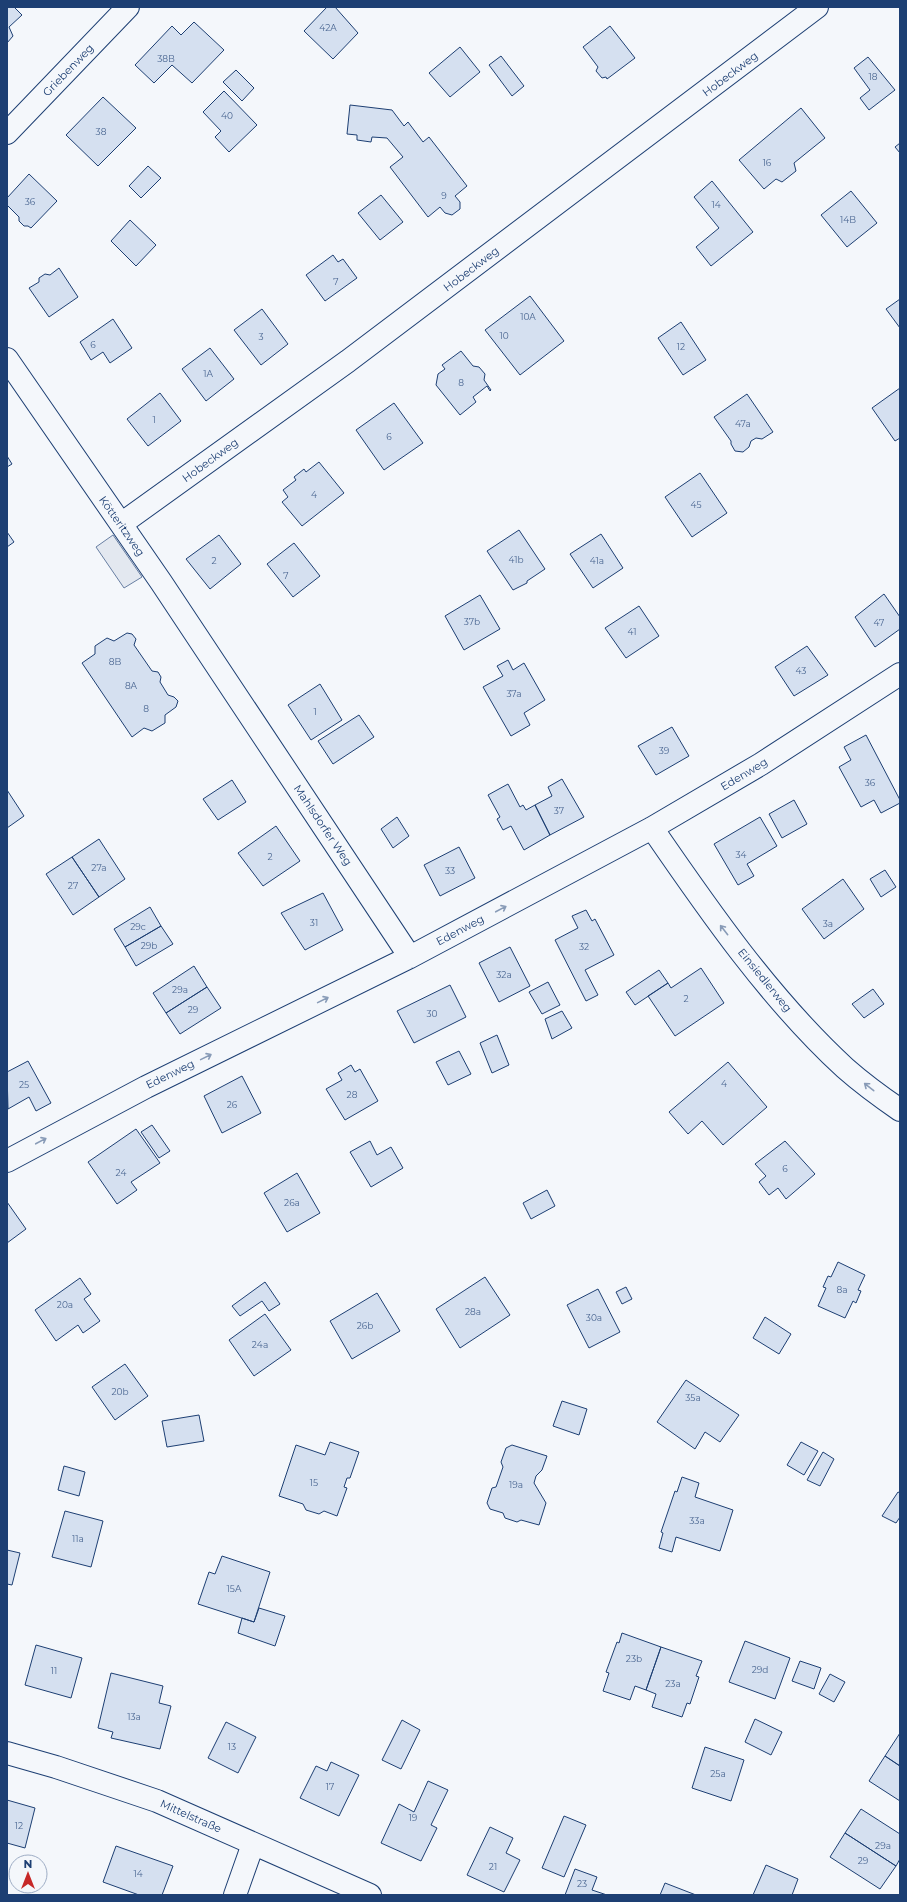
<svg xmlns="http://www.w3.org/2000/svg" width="907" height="1902" viewBox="0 0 907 1902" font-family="Montserrat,sans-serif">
  <rect width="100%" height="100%" fill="#f4f7fb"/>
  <!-- parking -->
  <path fill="#e3e8f0" stroke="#687fa3" d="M113,535L142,577L124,588L96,547Z"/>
  <!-- building -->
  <path fill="#d5e0f0" stroke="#1d3f73" d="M7,7H14L22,15L9,27L13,36L7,43Z
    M327,7H335L358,33L333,59L304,31Z
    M194,22L224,50L192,83L172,65L154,83L135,65L172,26L181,35Z
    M610,26L635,58L607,79L606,77L602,78L596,71L598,67L583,47Z
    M460,47L480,72L450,97L429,73Z
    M501,56L524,86L512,96L489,65Z
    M868,57L895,90L869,110L860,98L870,90L854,68Z
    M236,70L254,88L242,101L223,82Z
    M224,91L257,125L229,152L215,137L221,131L203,112Z
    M103,97L136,128L98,166L66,135Z
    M350,105L392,110L404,126L408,122L423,142L429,137L467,186L455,196L460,202V209L452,215L445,213L440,207L428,217L390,167L403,157L387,138L372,137L371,142L357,140V135L347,134Z
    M801,108L825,138L794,163L796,171L782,182L776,179L764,189L739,160Z
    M900,143V153L895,147Z
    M148,166L161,178L141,198L129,186Z
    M29,174L57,201L31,228L28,226H24L19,221V217L7,205V198Z
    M712,181L753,232L711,266L696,247L719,228L694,197Z
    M851,191L877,223L847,247L821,215Z
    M381,195L403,222L380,240L358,213Z
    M130,220L156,245L136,266L111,241Z
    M333,255L338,262L343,259L357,278L325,301L306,275Z
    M59,268L78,297L49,317L29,288L39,282V278L45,274L50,275Z
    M530,296L564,341L520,375L485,330Z
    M900,299V328L886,309Z
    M262,309L288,344L261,365L234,330Z
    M113,319L132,348L110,363L103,352L91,360L80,342Z
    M681,322L706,360L683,375L658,338Z
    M210,348L234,379L206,401L182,369Z
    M461,351L473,366L479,367L485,374L484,380L491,390L490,391L487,386L473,397L476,402L460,415L436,385L438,374L445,369L442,365Z
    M900,388V438L895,441L872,408Z
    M160,393L181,421L148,446L127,419Z
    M747,394L773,432L762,439L756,438L751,441L749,447L743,452L735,451L731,444V441L714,417Z
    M394,403L423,443L384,470L356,430Z
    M7,456L12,464L7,467Z
    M319,462L344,493L302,526L282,502L288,497L283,490L296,480L294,477L304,469L306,472Z
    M700,473L727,513L692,537L665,497Z
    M519,530L545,569L527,581V583L513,590L487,551Z
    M7,532L14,542L7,547Z
    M601,534L623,568L593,588L570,554Z
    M219,535L241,564L210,589L186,559Z
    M294,543L320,576L293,597L267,564Z
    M884,594L900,617V629L875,647L855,617Z
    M480,595L500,629L464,650L445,616Z
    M639,606L659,636L626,658L605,628Z
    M127,633L132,634L136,639L134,645L152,671L158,672L161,677L160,682L168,695L174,697L178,701L176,707L165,715V723L152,731L144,728L132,737L82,663L95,654V646L107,638L114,641Z
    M807,646L828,675L794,696L775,667Z
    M508,660L513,670L524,663L545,700L524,713L530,725L511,736L483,687L503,676L497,666Z
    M320,684L342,720L311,740L288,705Z
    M359,715L374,737L333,764L318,741Z
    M672,727L689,756L656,775L638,746Z
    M866,735L900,800V803L881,813L874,800L861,807L839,767L851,760L844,747Z
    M562,779L584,817L550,835L535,805L552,796L548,787Z
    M232,780L246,802L218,820L203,799Z
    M508,784L520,807L523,805L526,810L535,805L550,835L524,850L511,826L503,830L497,819L500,817L488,795Z
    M7,790L24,816L7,828Z
    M794,800L807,824L782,838L769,814Z
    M397,817L409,836L393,848L381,829Z
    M760,817L777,846L747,864L754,876L738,885L714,844Z
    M276,826L300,861L263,886L238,853Z
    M99,839L125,879L99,897L72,857Z
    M459,847L475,878L440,896L424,865Z
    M72,857L99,897L73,915L46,874Z
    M885,870L896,887L881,897L870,879Z
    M843,879L864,909L824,939L802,909Z
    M323,893L343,930L305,950L281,913Z
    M150,907L161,926L125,947L114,929Z
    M586,910L592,921L595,919L614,955L585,970L598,995L586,1001L555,940L578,928L572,916Z
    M161,926L173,944L136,966L125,947Z
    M510,947L530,986L499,1002L479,963Z
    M194,966L207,987L166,1013L153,993Z
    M701,968L724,1003L675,1036L648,996L668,983L671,988Z
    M659,970L668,983L635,1005L626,992Z
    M548,982L560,1005L542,1014L529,992Z
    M450,985L466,1017L414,1043L397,1011Z
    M207,987L221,1008L180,1034L166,1013Z
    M873,989L884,1004L864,1018L852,1004Z
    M562,1011L572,1028L552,1039L545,1019Z
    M497,1035L509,1065L492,1073L480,1043Z
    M459,1051L471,1074L448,1085L436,1062Z
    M28,1061L51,1103L36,1111L29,1097L8,1109L7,1072Z
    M728,1062L767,1107L723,1145L702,1121L688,1134L669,1112Z
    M351,1065L355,1072L360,1069L378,1101L345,1120L326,1089L342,1080L338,1073Z
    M242,1076L261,1113L222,1133L204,1096Z
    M152,1125L170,1151L159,1158L141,1132Z
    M136,1129L160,1163L131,1182L137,1190L117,1204L88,1162Z
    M370,1141L377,1155L391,1147L403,1168L371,1187L350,1152Z
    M785,1141L815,1174L786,1199L778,1188L769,1195L759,1182L766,1176L755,1164Z
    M297,1173L320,1213L287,1232L264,1193Z
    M547,1190L555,1206L531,1219L523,1203Z
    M7,1202L26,1229L7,1243Z
    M838,1262L865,1275L858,1290L861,1291L856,1303L853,1301L845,1318L818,1306L826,1288L823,1287L828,1276L831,1277Z
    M485,1277L510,1315L460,1348L436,1309Z
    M80,1278L91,1294L84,1299L100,1321L83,1333L78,1325L56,1341L35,1310Z
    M265,1282L280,1304L269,1311L262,1301L240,1316L232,1306Z
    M626,1287L632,1299L622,1304L616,1292Z
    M598,1289L620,1332L589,1348L567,1305Z
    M377,1293L400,1331L352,1359L330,1321Z
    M265,1314L291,1350L254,1376L229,1340Z
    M765,1317L791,1334L779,1354L753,1338Z
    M125,1364L148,1396L115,1420L92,1387Z
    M686,1380L739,1415L720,1442L705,1432L695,1449L657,1422Z
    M562,1401L587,1409L579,1435L553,1426Z
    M199,1415L204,1441L167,1447L162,1421Z
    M330,1442L359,1452L350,1478H347L344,1487L347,1488L337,1516L324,1511L319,1514L306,1510L303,1504L279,1496L296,1445L325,1455Z
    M801,1442L818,1451L804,1475L787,1465Z
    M512,1445L547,1456L542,1470L536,1476L534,1483L546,1503L539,1525L521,1520L517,1522L505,1518L503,1513L490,1509L487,1503L492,1488L496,1487L503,1467L501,1462L506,1448Z
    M823,1452L834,1459L820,1486L807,1480Z
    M64,1466L85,1472L79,1496L58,1490Z
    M682,1477L699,1483L695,1497L733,1510L720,1551L676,1537L672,1552L659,1548L663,1533L661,1532L675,1491L677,1492Z
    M898,1492L900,1493V1517L896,1523L882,1516Z
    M65,1511L103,1521L91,1567L52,1557Z
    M7,1550L20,1553L12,1585L7,1584Z
    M222,1556L270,1572L254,1622L198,1604L209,1572L215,1574Z
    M259,1608L285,1616L275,1646L238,1633L242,1618L254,1622Z
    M622,1633L661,1647L646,1690L635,1686L630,1700L603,1691L609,1673L606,1672L617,1642L619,1643Z
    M745,1641L790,1658L775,1699L729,1682Z
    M36,1645L82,1658L71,1698L25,1685Z
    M661,1647L702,1661L696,1676L699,1677L690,1704L687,1703L682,1717L652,1707L656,1694L646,1690Z
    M800,1661L821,1668L814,1689L792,1681Z
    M111,1673L163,1686L159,1703L171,1706L160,1749L111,1738L113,1732L98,1728Z
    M830,1674L845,1682L834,1702L819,1694Z
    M755,1719L782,1732L771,1755L745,1742Z
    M402,1720L420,1730L401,1769L382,1760Z
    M226,1722L256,1737L238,1773L208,1758Z
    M900,1733V1766L885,1756Z
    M705,1747L744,1760L731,1801L692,1788Z
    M885,1756L900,1766V1801L869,1781Z
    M331,1762L359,1775L339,1816L300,1798L316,1766L327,1771Z
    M428,1781L448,1790L431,1825L437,1828L421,1861L381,1843L399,1804L414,1812Z
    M7,1800L35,1808L25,1848L7,1843Z
    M861,1809L900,1834V1859L896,1866L845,1833Z
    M564,1816L586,1825L564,1877L542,1868Z
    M490,1827L513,1838L506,1853L520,1860L504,1892L467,1875Z
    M845,1833L896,1866L880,1889L830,1857Z
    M116,1846L173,1866L162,1895H139L103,1882Z
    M766,1865L798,1879L792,1895H753Z
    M575,1869L597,1877L592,1890L607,1895H565Z
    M665,1883L696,1895H660Z"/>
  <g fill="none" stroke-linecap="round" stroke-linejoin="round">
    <defs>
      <path id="minor" d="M7,133L128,7
        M7,359L161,582L410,957
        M121,524L348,361L817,7
        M652,828C709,911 770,999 845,1068C862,1083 881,1097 900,1110
        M7,1161L146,1087L410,957L652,828L761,764L900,674
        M7,1753L56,1767L157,1801L370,1895
        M235,1895L253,1844"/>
    </defs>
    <!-- minor casing -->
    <use href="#minor" stroke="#1d3f73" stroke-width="24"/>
    <!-- minor -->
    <use href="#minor" stroke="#f4f7fb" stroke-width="22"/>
  </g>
  <!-- one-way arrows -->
  <defs><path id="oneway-shaft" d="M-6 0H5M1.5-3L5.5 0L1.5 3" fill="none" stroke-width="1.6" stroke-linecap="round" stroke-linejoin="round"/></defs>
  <g stroke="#889bb7">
    <use href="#oneway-shaft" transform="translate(501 909) rotate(-28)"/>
    <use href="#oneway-shaft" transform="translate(724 930) rotate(-128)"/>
    <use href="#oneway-shaft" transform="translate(323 1000) rotate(-26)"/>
    <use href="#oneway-shaft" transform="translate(206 1057) rotate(-26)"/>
    <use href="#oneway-shaft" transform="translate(869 1087) rotate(-142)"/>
    <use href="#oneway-shaft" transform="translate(41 1141) rotate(-28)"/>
  </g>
  <g text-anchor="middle" stroke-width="3" stroke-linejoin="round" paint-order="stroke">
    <!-- number labels -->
    <g font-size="9" fill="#4b6792">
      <text x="328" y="31">42A</text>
      <text x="166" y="62">38B</text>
      <text x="873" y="80">18</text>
      <text x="227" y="119">40</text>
      <text x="101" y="135">38</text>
      <text x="767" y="166">16</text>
      <text x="444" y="199">9</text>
      <text x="30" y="205">36</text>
      <text x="716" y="208">14</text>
      <text x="848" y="223">14B</text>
      <text x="336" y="285">7</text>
      <text x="528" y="320">10A</text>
      <text x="504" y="339">10</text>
      <text x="261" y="340">3</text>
      <text x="93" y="348">6</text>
      <text x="681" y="350">12</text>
      <text x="208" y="377">1A</text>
      <text x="461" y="386">8</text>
      <text x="154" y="423">1</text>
      <text x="743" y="427">47a</text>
      <text x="389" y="440">6</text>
      <text x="314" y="498">4</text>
      <text x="696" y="508">45</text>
      <text x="516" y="563">41b</text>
      <text x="214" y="564">2</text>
      <text x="597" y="564">41a</text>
      <text x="286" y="579">7</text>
      <text x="472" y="625">37b</text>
      <text x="879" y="626">47</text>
      <text x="632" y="635">41</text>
      <text x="115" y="665">8B</text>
      <text x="801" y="674">43</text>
      <text x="131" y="689">8A</text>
      <text x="514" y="697">37a</text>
      <text x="146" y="712">8</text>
      <text x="315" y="715">1</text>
      <text x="664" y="754">39</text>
      <text x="870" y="786">36</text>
      <text x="559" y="814">37</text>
      <text x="741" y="858">34</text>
      <text x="270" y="860">2</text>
      <text x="99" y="871">27a</text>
      <text x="450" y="874">33</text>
      <text x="73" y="889">27</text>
      <text x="314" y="926">31</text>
      <text x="828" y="927">3a</text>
      <text x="138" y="930">29c</text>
      <text x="149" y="949">29b</text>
      <text x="584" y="950">32</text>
      <text x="504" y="978">32a</text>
      <text x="180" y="993">29a</text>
      <text x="686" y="1002">2</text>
      <text x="193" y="1013">29</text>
      <text x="432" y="1017">30</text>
      <text x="724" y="1087">4</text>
      <text x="24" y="1088">25</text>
      <text x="352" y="1098">28</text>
      <text x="232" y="1108">26</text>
      <text x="785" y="1172">6</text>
      <text x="121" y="1176">24</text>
      <text x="292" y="1206">26a</text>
      <text x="842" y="1293">8a</text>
      <text x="65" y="1308">20a</text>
      <text x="473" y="1315">28a</text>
      <text x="594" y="1321">30a</text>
      <text x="365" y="1329">26b</text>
      <text x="260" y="1348">24a</text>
      <text x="120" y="1395">20b</text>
      <text x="693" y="1401">35a</text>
      <text x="314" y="1486">15</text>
      <text x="516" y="1488">19a</text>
      <text x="697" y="1524">33a</text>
      <text x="78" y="1542">11a</text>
      <text x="234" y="1592">15A</text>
      <text x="634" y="1662">23b</text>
      <text x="760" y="1673">29d</text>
      <text x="54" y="1674">11</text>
      <text x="673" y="1687">23a</text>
      <text x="134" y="1720">13a</text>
      <text x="232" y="1750">13</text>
      <text x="718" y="1777">25a</text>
      <text x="330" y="1790">17</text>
      <text x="413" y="1821">19</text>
      <text x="19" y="1829">12</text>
      <text x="883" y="1849">29a</text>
      <text x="863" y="1864">29</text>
      <text x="493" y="1870">21</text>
      <text x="138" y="1877">14</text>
      <text x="582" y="1887">23</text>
    </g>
    <!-- street labels -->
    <g font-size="11" fill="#1d3f73" stroke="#f4f7fb">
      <text transform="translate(68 70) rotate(-46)" y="4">Griebenweg</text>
      <text transform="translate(730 74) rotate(-37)" y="4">Hobeckweg</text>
      <text transform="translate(471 269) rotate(-37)" y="4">Hobeckweg</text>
      <text transform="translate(210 460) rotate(-36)" y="4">Hobeckweg</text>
      <text transform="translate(122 526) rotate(55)" y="4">Kötteritzweg</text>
      <text transform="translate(744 774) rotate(-31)" y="4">Edenweg</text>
      <text transform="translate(323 825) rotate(56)" y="4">Mahlsdorfer Weg</text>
      <text transform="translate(460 930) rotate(-28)" y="4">Edenweg</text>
      <text transform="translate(765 980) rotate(51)" y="4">Einsiedlerweg</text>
      <text transform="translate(170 1074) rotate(-26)" y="4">Edenweg</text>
      <text transform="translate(191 1816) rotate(24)" y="4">Mittelstraße</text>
    </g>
  </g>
  <!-- border -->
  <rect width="907" height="1902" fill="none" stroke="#1d3f73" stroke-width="16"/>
  <!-- north arrow -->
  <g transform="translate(28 1874)"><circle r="19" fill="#f4f7fb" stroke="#9eadc5"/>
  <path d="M0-3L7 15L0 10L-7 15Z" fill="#c62828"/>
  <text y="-6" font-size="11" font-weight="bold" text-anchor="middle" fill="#1d3f73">N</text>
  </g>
</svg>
